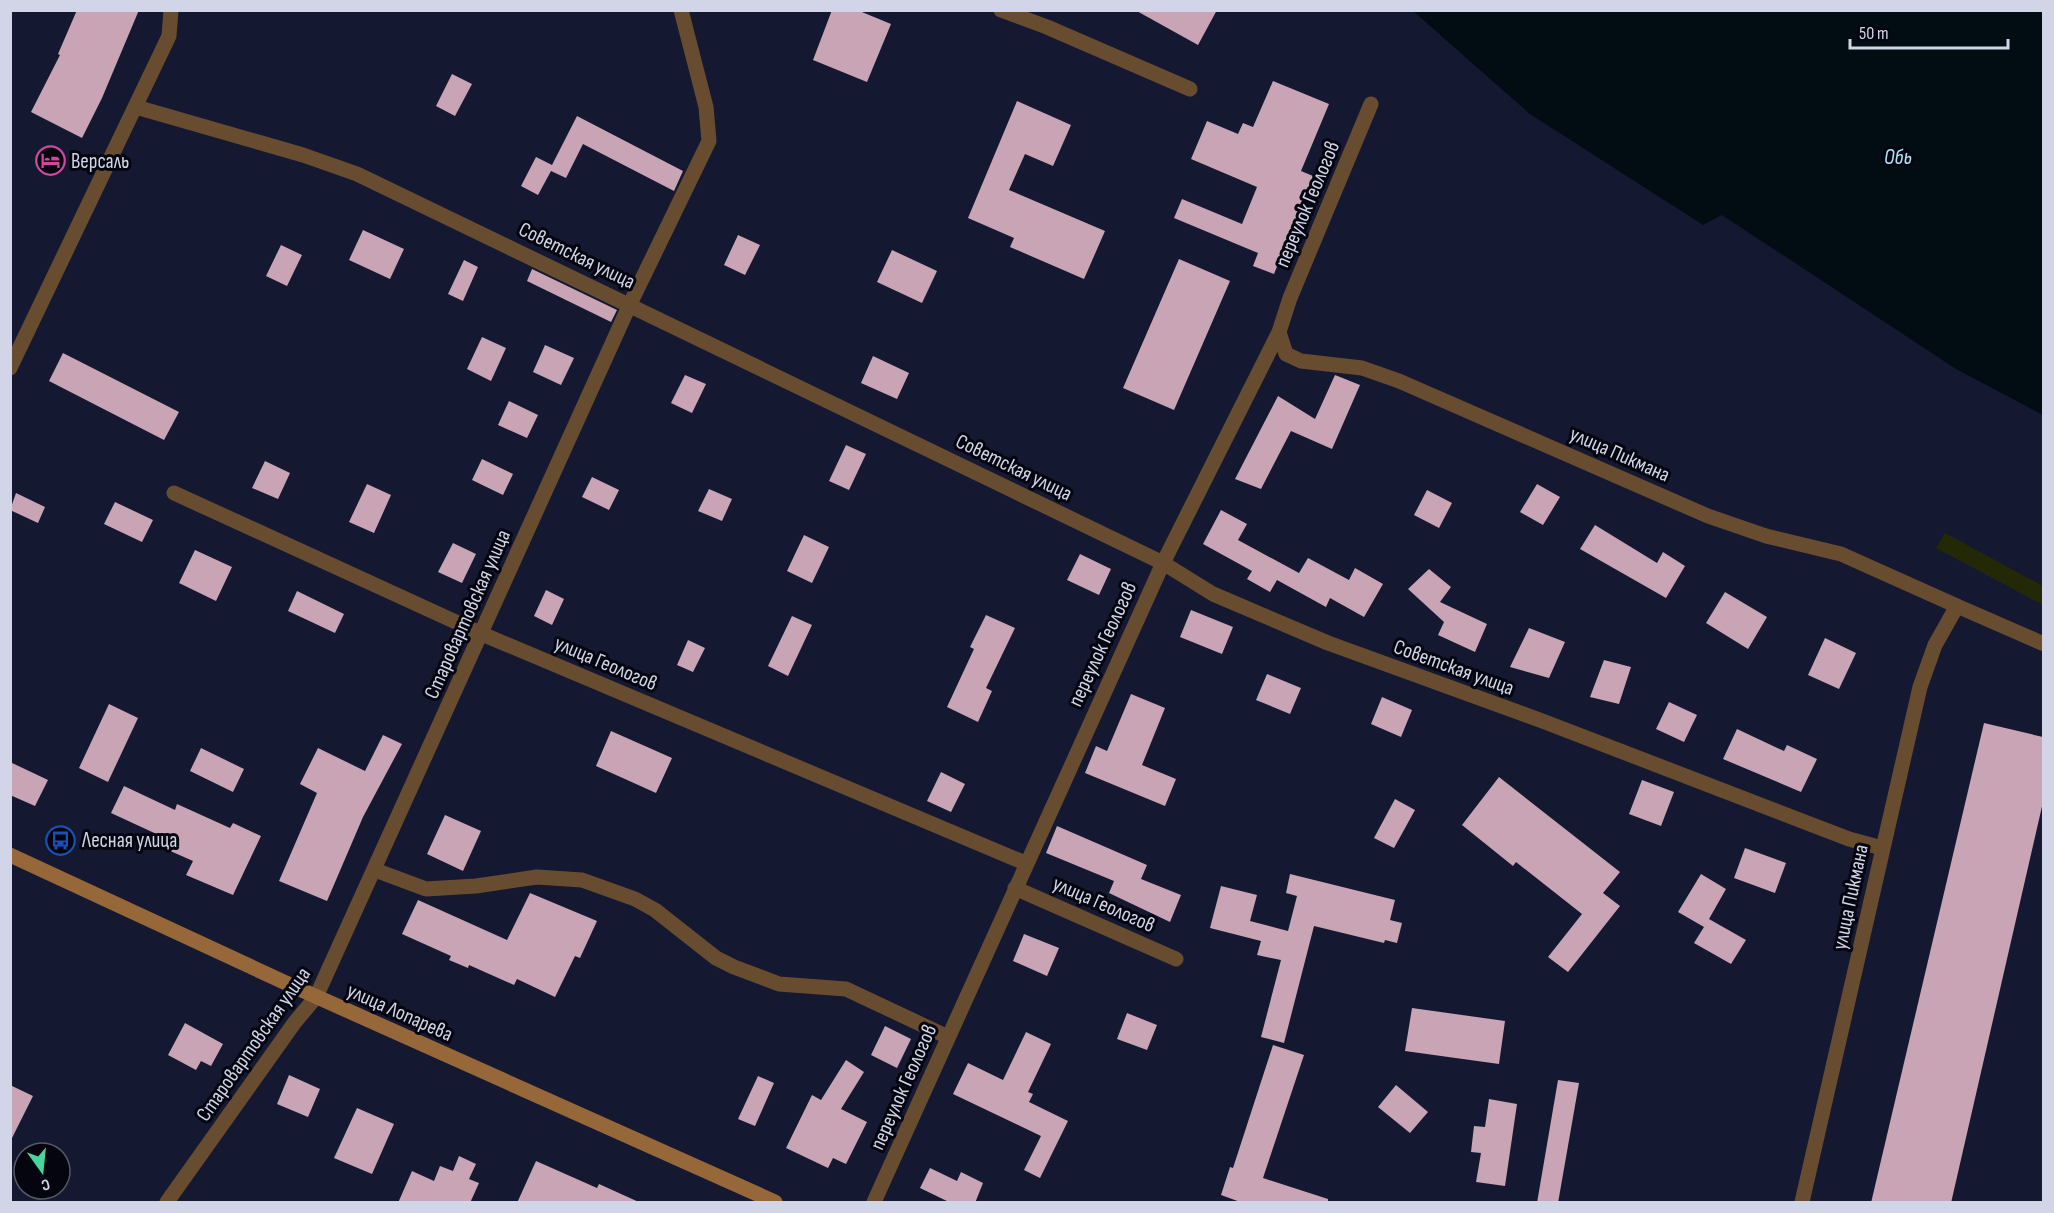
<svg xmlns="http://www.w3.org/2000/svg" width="2054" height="1213" viewBox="0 0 2054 1213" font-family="'Sofia Sans Condensed',sans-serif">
  <rect width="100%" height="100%" fill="#141931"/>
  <!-- green -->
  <path fill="#232907" d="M1945,533L2043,586V605L1936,548Z"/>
  <!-- water -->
  <path fill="#010d13" d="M1413,11H2043V415L1956,369L1722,215L1703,225L1530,114Z"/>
  <!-- building -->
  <path fill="#c9a4b4" d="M77,10H139L102,98L82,138L31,112L60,55L58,54Z
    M832,10H857L891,24L867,82L813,60Z
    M1135,10H1217L1198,45Z
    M452,74L472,84L455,116L436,106Z
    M1273,81L1329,104L1301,171L1313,176L1274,274L1253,266L1258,253L1174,218L1182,199L1242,224L1257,187L1191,159L1207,121L1238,134L1243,123L1253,127Z
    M1017,101L1071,125L1053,166L1025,154L1009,190L1105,231L1084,279L1010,247L1014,238L968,218Z
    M577,116L683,171L674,191L583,144L566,178L551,171L538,195L521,186L536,157L552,165Z
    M363,230L404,249L390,279L349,260Z
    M738,235L760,245L745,275L724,265Z
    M281,245L302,255L287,286L266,276Z
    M892,250L937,271L922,303L877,282Z
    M1179,259L1230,281L1174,410L1123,388Z
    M464,260L478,267L463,301L448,294Z
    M532,269L617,310L611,322L527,281Z
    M482,337L506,348L491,381L467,369Z
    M545,345L574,358L561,385L533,372Z
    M63,353L179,412L164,440L49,381Z
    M873,356L909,373L897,399L861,383Z
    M685,375L706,384L692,413L671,403Z
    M1335,375L1360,385L1332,449L1291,431L1261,489L1235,479L1278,396L1315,419Z
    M509,401L538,415L527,438L498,425Z
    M846,445L866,454L849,490L829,481Z
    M482,459L513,474L503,495L472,480Z
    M265,461L290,473L278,499L252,488Z
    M592,477L619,490L609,510L582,497Z
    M367,484L391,495L374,533L349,522Z
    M1537,484L1560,497L1543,525L1520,512Z
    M709,489L732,499L722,521L698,511Z
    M1427,490L1452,503L1439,528L1414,515Z
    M16,493L45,507L38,523L10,510Z
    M115,502L153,520L142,542L104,524Z
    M1221,510L1247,524L1238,540L1299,573L1308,558L1349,580L1355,568L1383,584L1364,617L1330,598L1326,607L1277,580L1270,592L1247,579L1252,571L1203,544Z
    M1595,525L1657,563L1663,552L1685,566L1666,598L1580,549Z
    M804,535L829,547L812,583L787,571Z
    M453,543L476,554L462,583L438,572Z
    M195,550L232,567L216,601L179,583Z
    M1080,554L1111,569L1099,595L1067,580Z
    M1429,569L1451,587L1440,602L1487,624L1475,652L1438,635L1444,622L1408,589Z
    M546,590L564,599L552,625L534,616Z
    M297,591L344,614L335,633L288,611Z
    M1725,592L1767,617L1748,649L1706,623Z
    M1191,610L1233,627L1222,654L1180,637Z
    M986,615L1015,628L986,688L992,691L978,722L947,707L974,649L970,647Z
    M792,616L812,625L788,676L768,666Z
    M1529,628L1565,642L1549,678L1510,667Z
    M1825,638L1856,653L1839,689L1808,675Z
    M688,640L705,648L693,672L677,665Z
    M1604,660L1631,667L1619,704L1590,697Z
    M1267,674L1301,688L1290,714L1256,700Z
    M1131,694L1165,708L1142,765L1176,779L1165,806L1085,773L1096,746L1107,751Z
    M1382,697L1412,710L1401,737L1371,724Z
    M1669,702L1697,715L1684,742L1656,729Z
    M109,704L138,718L108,782L79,768Z
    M1984,723L2043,737V802L1951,1203H1871Z
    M1737,729L1784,751L1787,745L1817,759L1801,792L1723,759Z
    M611,731L672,758L656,793L596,766Z
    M383,735L402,744L363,817L327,901L279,881L317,793L300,784L318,748L365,771Z
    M201,748L244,769L233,792L190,771Z
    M10,762L48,780L35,806L10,795Z
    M941,772L965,784L951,812L927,801Z
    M1499,777L1620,872L1603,893L1620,906L1568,972L1548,957L1582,914L1516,862L1513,866L1462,825Z
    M1642,780L1674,792L1661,826L1629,814Z
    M124,786L175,810L177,804L230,828L233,823L261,836L233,895L186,875L193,861L159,846L163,837L111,813Z
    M1395,799L1415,810L1394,848L1374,838Z
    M445,815L481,831L463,871L427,854Z
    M1057,826L1147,865L1141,879L1181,895L1170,922L1109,893L1114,881L1046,853Z
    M1745,848L1786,863L1775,893L1734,878Z
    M1290,874L1395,900L1390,920L1402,923L1397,943L1385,940L1384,943L1314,926L1284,1043L1261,1037L1281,960L1257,955L1261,941L1210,928L1221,886L1257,895L1250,921L1288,931L1297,896L1286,893Z
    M1701,874L1726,889L1709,919L1746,940L1731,964L1694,943L1704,927L1678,912Z
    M530,893L597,921L580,958L575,956L555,997L517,979L514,985L469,965L468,968L449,960L451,956L402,934L418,900L507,940Z
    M1024,934L1059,948L1047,976L1013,961Z
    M1412,1008L1505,1021L1499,1064L1405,1051Z
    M1127,1013L1157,1025L1147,1050L1117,1039Z
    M185,1023L223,1044L211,1066L201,1061L196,1070L168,1055Z
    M885,1026L911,1039L897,1068L871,1055Z
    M1026,1032L1051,1044L1028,1092L1033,1094L1029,1102L1068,1121L1040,1178L1024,1170L1041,1136L953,1094L968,1063L1003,1080Z
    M1273,1045L1304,1055L1263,1178L1328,1199V1203H1243L1221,1195L1230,1167L1233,1168Z
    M846,1060L864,1072L841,1109L867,1122L846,1164L833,1158L828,1168L786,1148L812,1095L821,1100Z
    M289,1075L320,1089L308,1117L277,1104Z
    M758,1076L774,1083L755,1126L738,1119Z
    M1558,1080L1579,1083L1558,1203H1537Z
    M10,1085L33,1096L10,1142Z
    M1396,1085L1428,1112L1410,1133L1378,1107Z
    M1489,1099L1517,1104L1505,1186L1476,1182L1481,1153L1471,1152L1474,1126L1485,1127Z
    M357,1108L394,1124L372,1174L334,1158Z
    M459,1156L476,1164L469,1179L479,1183L470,1203H398L412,1171L434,1181L440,1166L453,1171Z
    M536,1161L597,1188L599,1184L641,1203H517Z
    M930,1168L957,1181L961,1172L983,1183L975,1203H951L920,1188Z"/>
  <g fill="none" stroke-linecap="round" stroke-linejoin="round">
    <!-- minor -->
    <path stroke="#684c30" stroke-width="15" d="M1001,10L1047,27L1190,89
      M136,107L303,155L357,174L1163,563L1213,594L1328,643L1545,722L1849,839L1882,848
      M1279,332L1286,354L1301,361L1362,368L1399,381L1708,516L1766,536L1841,554L1957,606
      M10,368L169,36L171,10
      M174,493L482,634L1025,863
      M375,870L426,889L476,886L537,877L582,880L635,899L655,910L716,958L734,967L779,984L846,989L948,1037
      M1015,888L1176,959
      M167,1202L295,1022L316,997L630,304L709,141L706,107L681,10
      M874,1202L1163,563L1279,332L1290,298L1371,104"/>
    <!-- tertiary -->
    <path stroke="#684c30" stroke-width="15" d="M1802,1202L1920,687L1935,645L1957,606L2044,644"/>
    <!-- secondary -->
    <path stroke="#956739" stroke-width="15" d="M10,855L286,983L775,1202"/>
  </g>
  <!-- icons -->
  <defs>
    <symbol id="hotel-ring" viewBox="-11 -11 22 22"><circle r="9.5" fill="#04050f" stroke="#d1479c" stroke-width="1.5"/><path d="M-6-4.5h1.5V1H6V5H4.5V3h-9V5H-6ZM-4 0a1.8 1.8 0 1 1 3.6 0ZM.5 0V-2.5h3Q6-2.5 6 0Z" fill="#d1479c"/></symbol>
    <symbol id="bus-ring" viewBox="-11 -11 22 22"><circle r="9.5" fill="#04050f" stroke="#1a4fb4" stroke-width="1.5"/><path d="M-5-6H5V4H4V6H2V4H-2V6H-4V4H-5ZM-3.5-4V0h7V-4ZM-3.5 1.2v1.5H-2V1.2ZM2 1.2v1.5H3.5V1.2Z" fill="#1a4fb4"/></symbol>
  </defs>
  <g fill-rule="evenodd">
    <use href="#hotel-ring" x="34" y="144" width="33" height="33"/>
    <use href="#bus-ring" x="44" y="824" width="33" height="33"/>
  </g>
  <g text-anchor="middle" stroke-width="6" stroke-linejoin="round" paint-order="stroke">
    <!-- poi labels -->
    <g font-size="21" fill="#d1d5e7" stroke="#04050f" text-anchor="start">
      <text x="71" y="168">Версаль</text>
      <text x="82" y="847">Лесная улица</text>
    </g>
    <!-- street labels -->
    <g font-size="21" fill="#d1d5e7" stroke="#04050f">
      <text transform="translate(1307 204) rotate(-67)" y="7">переулок Геологов</text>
      <text transform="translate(577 255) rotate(26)" y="7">Советская улица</text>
      <text transform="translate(1620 454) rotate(24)" y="7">улица Пикмана</text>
      <text transform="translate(1014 467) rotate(26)" y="7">Советская улица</text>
      <text transform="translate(467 614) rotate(-66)" y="7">Старовартовская улица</text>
      <text transform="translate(1102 644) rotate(-65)" y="7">переулок Геологов</text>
      <text transform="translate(606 663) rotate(23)" y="7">улица Геологов</text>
      <text transform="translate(1454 667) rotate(20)" y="7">Советская улица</text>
      <text transform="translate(1850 897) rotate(-78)" y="7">улица Пикмана</text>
      <text transform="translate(1104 904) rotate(24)" y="7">улица Геологов</text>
      <text transform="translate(400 1012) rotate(24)" y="7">улица Лопарева</text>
      <text transform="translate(253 1044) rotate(-55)" y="7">Старовартовская улица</text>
      <text transform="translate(903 1087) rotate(-66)" y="7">переулок Геологов</text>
    </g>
    <!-- water labels -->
    <g font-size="22" font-style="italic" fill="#b2e2f7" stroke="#04050f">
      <text x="1898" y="164">Обь</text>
    </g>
  </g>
  <!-- border -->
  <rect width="2054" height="1213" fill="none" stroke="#d1d5e7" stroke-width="24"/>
  <!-- north arrow -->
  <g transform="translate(42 1171) rotate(165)"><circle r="28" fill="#04050f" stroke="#565865" stroke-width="1.5"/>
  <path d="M0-4.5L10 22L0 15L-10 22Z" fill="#49d49d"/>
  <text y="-9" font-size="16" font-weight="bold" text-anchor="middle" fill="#d1d5e7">С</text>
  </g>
  <!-- scale -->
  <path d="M1850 39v9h158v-9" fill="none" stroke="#d1d5e7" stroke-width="3"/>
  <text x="1859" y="39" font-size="18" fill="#d1d5e7" stroke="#04050f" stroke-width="4.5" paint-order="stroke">50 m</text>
</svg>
